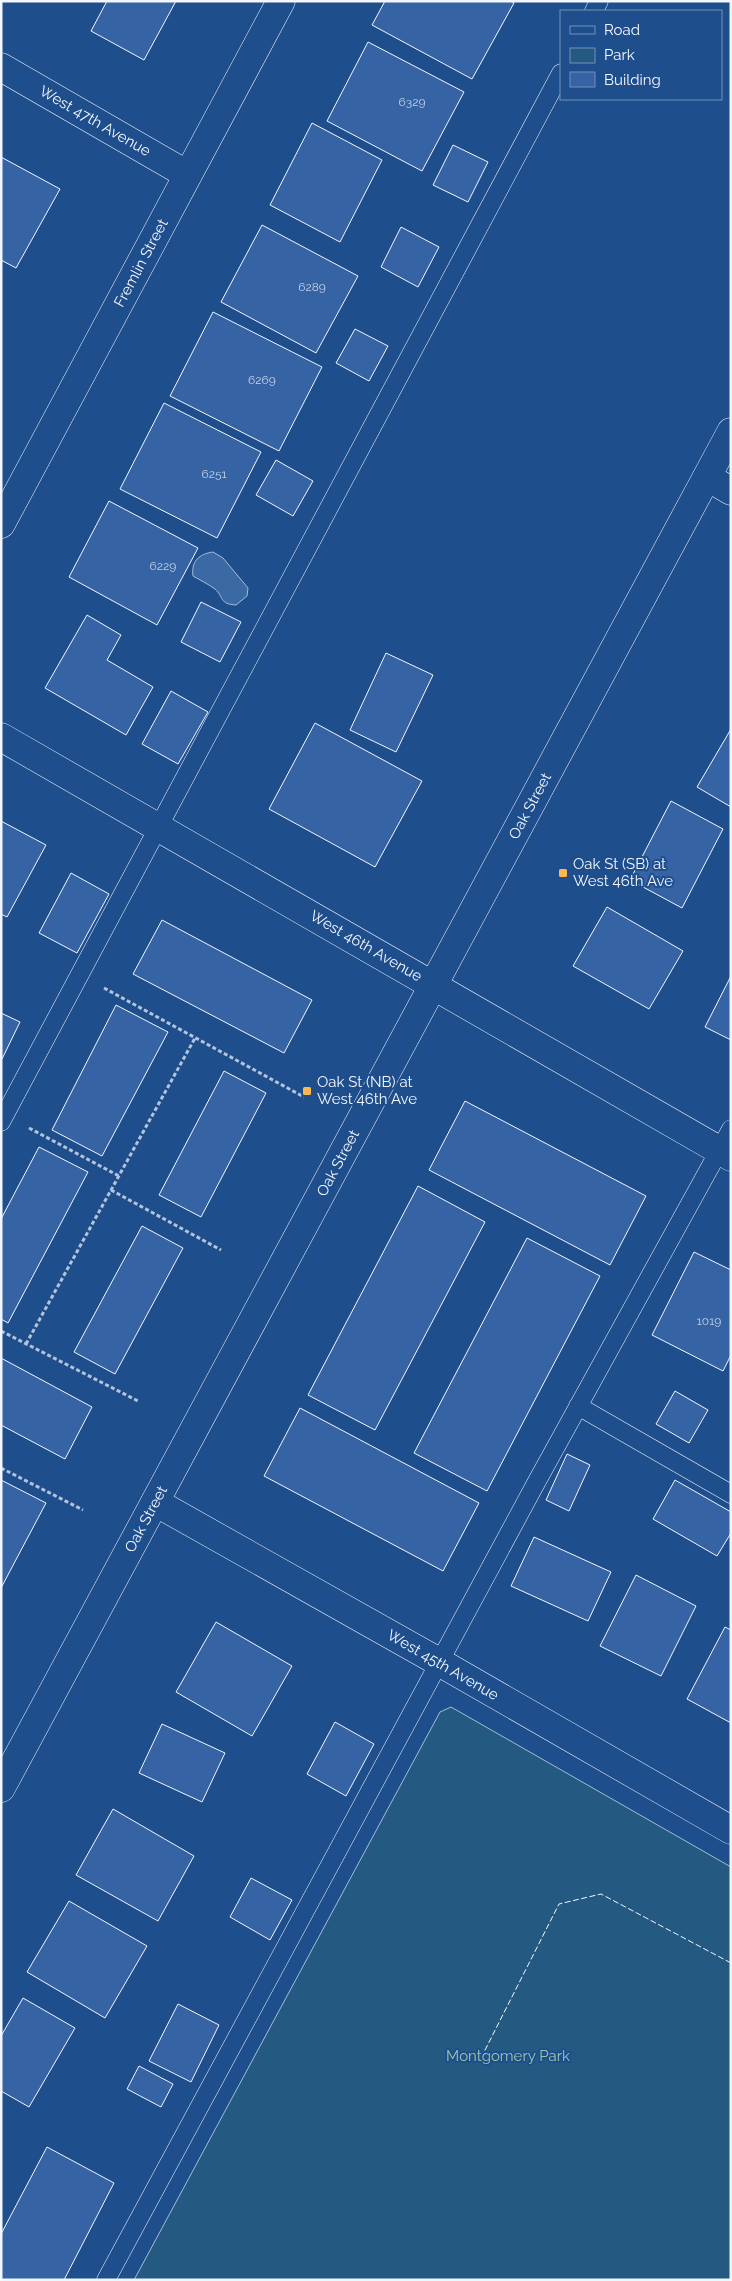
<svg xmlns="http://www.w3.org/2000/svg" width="732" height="2281" viewBox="0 0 732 2281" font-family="Raleway,sans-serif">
  <rect width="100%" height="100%" fill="#1f4e8c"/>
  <!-- green -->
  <path fill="#245a82" stroke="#a8bbd7" d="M451,1707L731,1867V2280H134L440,1712Z"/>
  <!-- water -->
  <path fill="#3b69a3" stroke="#a8bbd7" d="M213,552L223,558L248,588L247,596L236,605C219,604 224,597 215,589C208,584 200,580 193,576C191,561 199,554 213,552Z"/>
  <!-- building -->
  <path fill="#3563a3" stroke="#f2f6ff" d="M107,1H176L144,60L91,31Z
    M385,1H510L514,3L472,79L372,25Z
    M368,42L464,92L422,171L327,121Z
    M312,123L382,160L340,242L270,205Z
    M453,145L488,162L468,202L433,185Z
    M1,157L60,189L16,268L1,260Z
    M262,225L358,276L316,353L221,302Z
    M401,227L439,247L418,287L381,267Z
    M213,312L322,367L279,451L170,396Z
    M355,329L388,346L369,381L336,363Z
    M164,403L261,452L217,538L120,489Z
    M276,460L313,481L293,516L256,495Z
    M109,501L198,548L157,625L69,577Z
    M201,602L241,622L220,662L181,642Z
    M87,615L121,635L107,660L153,687L126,735L45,688Z
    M386,653L433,675L396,752L350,730Z
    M171,691L208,712L178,764L142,744Z
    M315,723L422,781L375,867L269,809Z
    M731,729V807L697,787Z
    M671,801L723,829L682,908L630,880Z
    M1,821L46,845L7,917L1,914Z
    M71,873L109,894L77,953L39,933Z
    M607,907L683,951L649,1009L573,966Z
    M162,920L312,1000L284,1053L133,974Z
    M731,976V1040L705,1027Z
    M116,1005L168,1032L102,1156L52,1130Z
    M1,1013L20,1022L2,1059L1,1058Z
    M224,1071L266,1093L201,1217L159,1195Z
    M465,1101L646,1196L610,1265L429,1170Z
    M39,1147L88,1172L8,1323L1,1319V1219Z
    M418,1186L485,1222L375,1430L308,1395Z
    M142,1226L183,1248L115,1374L74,1352Z
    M527,1238L600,1276L487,1491L414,1453Z
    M694,1252L731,1270V1355L723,1371L652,1335Z
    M1,1358L92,1407L65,1459L1,1425Z
    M675,1391L708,1410L689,1443L656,1424Z
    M300,1408L479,1503L443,1571L264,1476Z
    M567,1454L590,1465L569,1511L546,1500Z
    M1,1480L46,1503L1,1588Z
    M675,1480L731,1512V1533L717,1556L653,1519Z
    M534,1537L611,1572L588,1621L511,1586Z
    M636,1575L696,1606L661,1676L600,1646Z
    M216,1622L292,1666L252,1736L176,1692Z
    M725,1627L731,1630V1723L687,1699Z
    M335,1722L374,1744L346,1796L307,1774Z
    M162,1724L225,1753L202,1802L139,1773Z
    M113,1809L194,1856L158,1921L76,1875Z
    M251,1878L292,1900L270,1940L230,1917Z
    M69,1901L147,1946L105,2018L27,1972Z
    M23,1998L75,2028L29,2107L1,2091V2036Z
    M178,2004L219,2025L191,2082L149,2061Z
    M139,2066L173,2084L161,2107L127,2089Z
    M47,2147L114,2183L64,2280H1V2234Z"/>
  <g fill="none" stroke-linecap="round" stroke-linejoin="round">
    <defs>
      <path id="lane" d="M594,11L599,1
        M1,1122L561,73
        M578,1406L731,1494
        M106,2280L536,1483L731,1129"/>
      <path id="street" d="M1,67L188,175
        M707,477L731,491
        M1,524L281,1
        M1,737L731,1157
        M155,1502L439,1662L731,1830"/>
      <path id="primary" d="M1,1788L731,432"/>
    </defs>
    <!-- lane casing -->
    <use href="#lane" stroke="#f2f6ff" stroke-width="19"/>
    <!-- street casing -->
    <use href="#street" stroke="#f2f6ff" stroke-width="29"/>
    <!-- primary casing -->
    <use href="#primary" stroke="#f2f6ff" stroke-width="29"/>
    <!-- path -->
    <path stroke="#b3c4dc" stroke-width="3" stroke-dasharray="4 2.5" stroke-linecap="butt" d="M104,988L304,1097
      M29,1128L119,1176
      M111,1190L221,1250
      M1,1331L140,1402
      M26,1344L195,1038
      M1,1468L83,1510"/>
    <!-- lane -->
    <use href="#lane" stroke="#1f4e8c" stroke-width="18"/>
    <!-- street -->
    <use href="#street" stroke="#1f4e8c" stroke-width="28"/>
    <!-- primary -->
    <use href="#primary" stroke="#1f4e8c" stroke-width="28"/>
    <!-- fence -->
    <path stroke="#f2f6ff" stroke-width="1" stroke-dasharray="6 2.5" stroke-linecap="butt" d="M481,2058L559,1904L601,1894L731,1963"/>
  </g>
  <!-- markers -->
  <g fill="#ffb74d" stroke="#1f4e8c" stroke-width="2">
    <rect x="558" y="868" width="10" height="10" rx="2.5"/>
    <rect x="302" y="1086" width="10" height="10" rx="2.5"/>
  </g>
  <g text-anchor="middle" stroke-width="4" stroke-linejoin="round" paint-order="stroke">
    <!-- number labels -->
    <g font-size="12" fill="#c3d1e8">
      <text x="412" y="106">6329</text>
      <text x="312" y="291">6289</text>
      <text x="262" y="384">6269</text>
      <text x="214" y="478">6251</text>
      <text x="163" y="570">6229</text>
      <text x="709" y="1325">1019</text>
    </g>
    <!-- street labels -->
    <g font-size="15" fill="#f2f6ff" stroke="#1f4e8c">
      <text transform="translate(95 121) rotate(30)" y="5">West 47th Avenue</text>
      <text transform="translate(141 263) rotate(-62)" y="5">Fremlin Street</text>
      <text transform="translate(530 806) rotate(-62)" y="5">Oak Street</text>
      <text transform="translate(366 946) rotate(30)" y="5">West 46th Avenue</text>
      <text transform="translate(338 1163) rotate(-62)" y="5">Oak Street</text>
      <text transform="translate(146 1519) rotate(-62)" y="5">Oak Street</text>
      <text transform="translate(443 1665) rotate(30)" y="5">West 45th Avenue</text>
    </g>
    <!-- poi labels -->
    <g font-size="15" fill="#f2f6ff" stroke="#1f4e8c" text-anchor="start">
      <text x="573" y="869">Oak St (SB) at<tspan x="573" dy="17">West 46th Ave</tspan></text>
      <text x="317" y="1087">Oak St (NB) at<tspan x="317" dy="17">West 46th Ave</tspan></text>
    </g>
    <!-- park labels -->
    <g font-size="15" fill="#97c8a6" stroke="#1f4e8c">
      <text x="508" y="2061">Montgomery Park</text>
    </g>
  </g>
  <!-- border -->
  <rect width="732" height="2281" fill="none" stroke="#f2f6ff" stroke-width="5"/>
  <!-- legend -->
  <rect x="560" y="10" width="162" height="90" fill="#1f4e8c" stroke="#7391ba"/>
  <rect x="570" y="26" width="25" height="8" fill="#1f4e8c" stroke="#7391ba"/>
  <text x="604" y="35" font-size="15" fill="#f2f6ff">Road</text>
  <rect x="570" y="48" width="25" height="15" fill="#245a82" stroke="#7391ba"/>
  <text x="604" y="60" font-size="15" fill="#f2f6ff">Park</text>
  <rect x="570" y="72" width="25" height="15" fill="#3563a3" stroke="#7391ba"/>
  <text x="604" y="85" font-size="15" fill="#f2f6ff">Building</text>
</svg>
